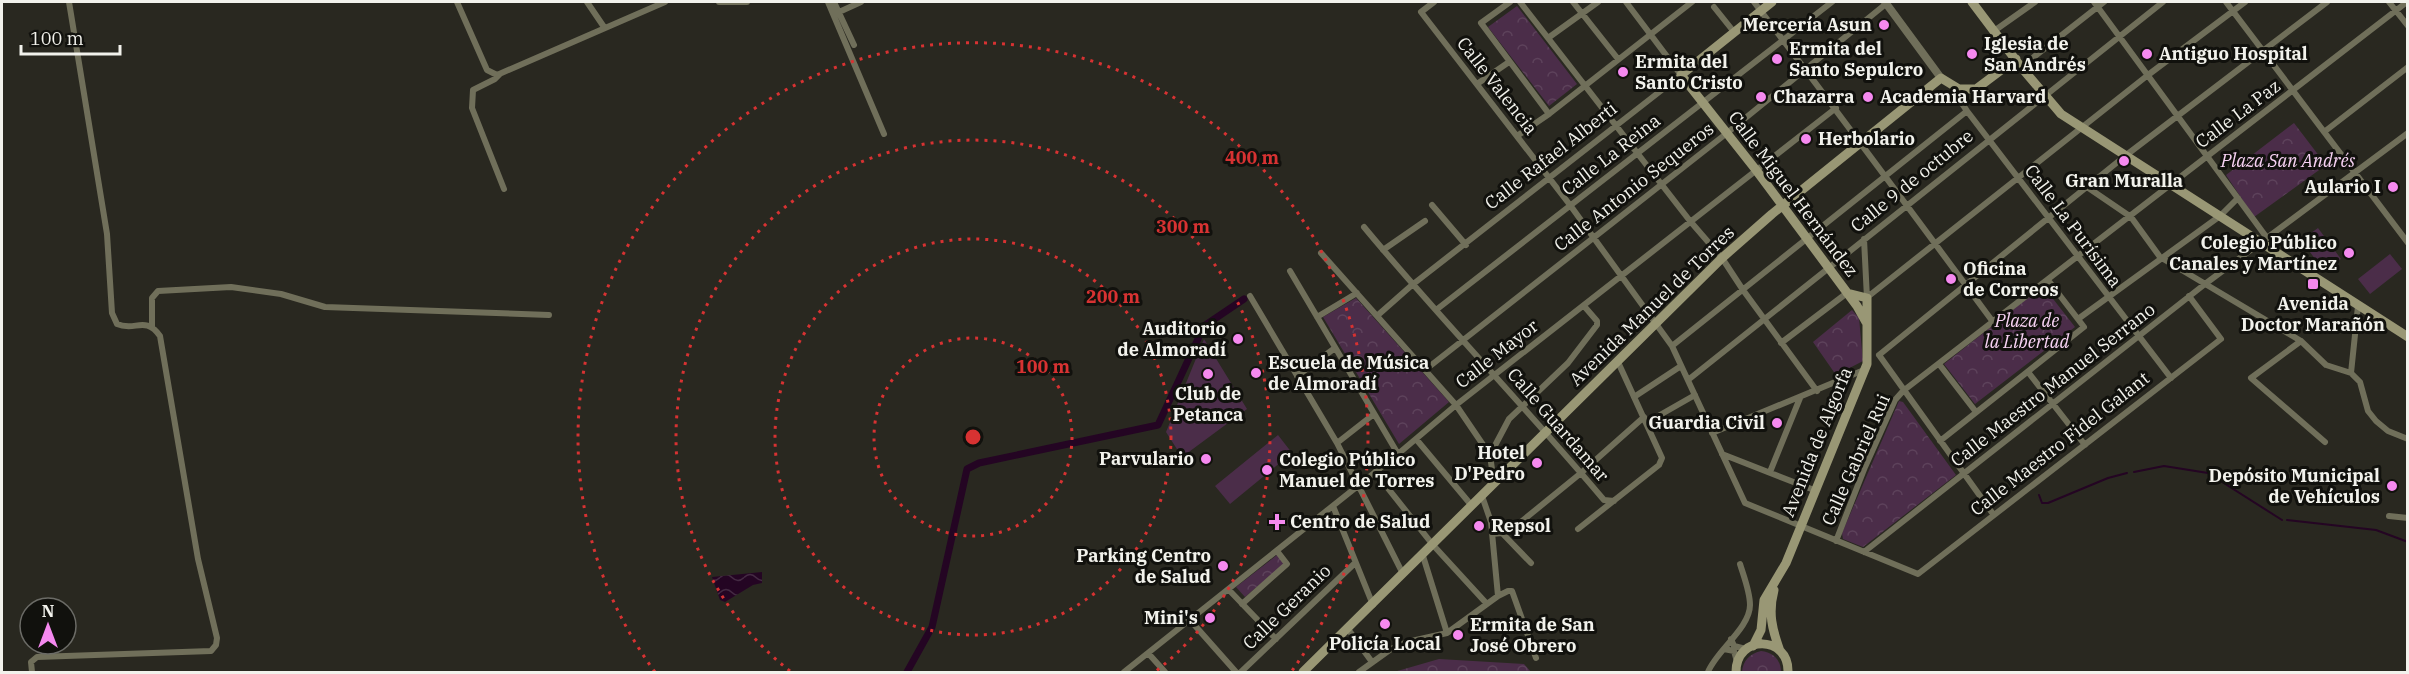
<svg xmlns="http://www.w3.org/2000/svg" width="2409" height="674" viewBox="0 0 2409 674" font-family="'IBM Plex Serif',serif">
  <defs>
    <pattern id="park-crowns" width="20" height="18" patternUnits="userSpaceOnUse" patternTransform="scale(1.5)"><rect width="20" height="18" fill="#4b2d49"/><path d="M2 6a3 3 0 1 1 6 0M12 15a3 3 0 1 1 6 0" fill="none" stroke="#5d425b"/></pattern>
    <pattern id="water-waves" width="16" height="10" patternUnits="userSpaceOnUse" patternTransform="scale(1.5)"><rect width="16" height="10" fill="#240523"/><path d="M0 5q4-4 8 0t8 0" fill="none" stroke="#442a43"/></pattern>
  </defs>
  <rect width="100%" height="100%" fill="#292820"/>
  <!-- grass -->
  <path fill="#4b2d49" d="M2318,228L2341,259L2324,271L2301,240Z
    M2390,254L2402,269L2370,294L2358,279Z
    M1204,339L1247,409L1182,457L1166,432Z
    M1278,435L1292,453L1230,504L1215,486Z"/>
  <!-- park -->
  <path fill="url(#park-crowns)" d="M1517,6L1577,84L1549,106L1488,27Z
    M2294,123L2326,165L2254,217L2226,175Z
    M2043,286L2075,327L1975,404L1944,364Z
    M1356,298L1449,402L1399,444L1323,317Z
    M1852,310L1859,318L1863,361L1836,375L1813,342Z
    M1899,401L1903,402L1956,475L1863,547L1843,539L1842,533Z
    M1277,555L1284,564L1245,597L1236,587Z
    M1761,651C1773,652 1781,660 1781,672H1742C1743,661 1749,654 1761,651Z
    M1439,659L1524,664L1531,672H1394Z"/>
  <!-- water -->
  <path fill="url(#water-waves)" d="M762,572V583L753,585L725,602L720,600L712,577Z"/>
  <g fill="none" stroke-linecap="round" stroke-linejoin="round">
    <!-- stream -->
    <path stroke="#240523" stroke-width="2" d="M2134,472L2164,466L2208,473L2282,520
      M2039,495L2042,503H2048L2108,478L2127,473
      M2287,520L2376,530L2408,542"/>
    <!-- canal -->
    <path stroke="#240523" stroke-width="7" d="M907,672L932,627L967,469L979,463L1158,425L1204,326L1244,299"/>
    <!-- minor -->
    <path stroke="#706f5a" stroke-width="6" d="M457,2L487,70L497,75L665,2
      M587,2L604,27
      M719,2H747
      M828,2L884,134
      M834,2L854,45
      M1434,2L1421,12L1570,205L1672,346L1745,503L1918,574L2221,339L2189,296
      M1510,2L1481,23L1549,114
      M1520,2L1690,221L1722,258L1743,290L1817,391
      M1573,2L1618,59
      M1754,2C1835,108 1914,215 1993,322
      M2094,2L2267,238
      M2226,2L2408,243
      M2389,2L2408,26
      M1714,7L1734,32
      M839,12L861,2
      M1994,31L2035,2
      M1548,38L1598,2
      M2021,67L2104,2
      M500,74L495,79L473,90L472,108L504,189
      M1477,84L1509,62
      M1959,89L1961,102L1967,111L2171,378
      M2324,132L2408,67
      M1517,136L1549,114L1692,2
      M2087,187L2131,217L2160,257L2301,341L2326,365L2351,373L2360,382L2368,411L2376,421L2388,431L2408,439
      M1432,205L1466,245
      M1364,227C1441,320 1526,407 1604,500L1614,501
      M1864,239L1867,298
      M1383,250L1425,221
      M1321,253L1456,405L1490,455L1494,484
      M1290,271L1398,454
      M1250,296L1337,443L1403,574
      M1865,299L2148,75L2245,2
      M1436,310L1832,2
      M1378,315L1412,285L1681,75L1626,2
      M1317,317L1357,293
      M2078,319L2220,216L2238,198
      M152,327V298L158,291L231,287L281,294L325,307L549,315
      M2301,341L2251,378L2325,442
      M1781,343L1847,293
      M1672,346L1967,111
      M1879,355L2125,156L2327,2
      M1879,355L1993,514
      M1939,364L1976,412
      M1425,370L1727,133L1887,3
      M2028,372L2085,445
      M2351,373L2358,306
      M1297,376L1335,348
      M1688,380L2163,2
      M1634,397L1681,366
      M1646,423L1695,395
      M1712,433L1864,370
      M1416,439L1472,506
      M1940,441L2084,327L2048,280
      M1337,443L1374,414
      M1722,454L1814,490
      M1490,455L1509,419L1568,363L1597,325V321L1584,306
      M1375,472L1433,545L1487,604
      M1770,472L1800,398
      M1333,506L1373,605
      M2389,516L2408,518
      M1578,529L1659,465L1662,458L1618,362
      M1502,533L1531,563
      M1492,534L1502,533L1511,530L1581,473L1644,417
      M1836,541L1865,467L1895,400L1903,391L2407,2
      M1864,552L2205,284L2408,133
      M1423,556L1447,633
      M1229,590L1276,639
      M1498,596L1508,591H1512L1536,658
      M1242,604L1287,564L1277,551
      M1190,620L1236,672
      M1348,629L1372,662
      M1731,639L1734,646L1746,649
      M1724,649L1734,651L1737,662
      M1148,653L1165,672
      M32,672L31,662L37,657L211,651L216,645L217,638L198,559L160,336C145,315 135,332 117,324L112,313L107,234L69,2
      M1124,672L1398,454L1456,405L1836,108
      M1241,672L1355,563
      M1359,672L1391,649L1407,642L1447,633L1498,596L1491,522L1482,496
      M1708,672C1716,651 1750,628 1750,605C1750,592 1744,577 1740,564"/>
    <!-- tertiary -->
    <path stroke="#706f5a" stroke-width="8" d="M1885,2L1941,78"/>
    <!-- secondary -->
    <path stroke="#999775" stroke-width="9" d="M1772,2L1681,75L1756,170L1857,306L1866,322
      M1972,2L2021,67L2061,114L2408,337
      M1774,590C1768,613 1772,629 1780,651
      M1753,646L1761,630L1764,600L1786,563L1867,364V298L1847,293
      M1303,672L1722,258L1772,214L1941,78L1959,89H1976L2016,59
      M1736,672C1736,634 1789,635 1788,672"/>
  </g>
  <!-- distance rings -->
  <g fill="none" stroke="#d73232" stroke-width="3" stroke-dasharray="3 6">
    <circle cx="973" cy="437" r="99"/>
    <circle cx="973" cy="437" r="198"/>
    <path d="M790 671A297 297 0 1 1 1156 671"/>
    <path d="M655 672A395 395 0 1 1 1291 672"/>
  </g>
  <!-- markers -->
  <g fill="#f589ef" stroke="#11110d" stroke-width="2">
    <circle cx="1884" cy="25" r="6"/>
    <circle cx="1972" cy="54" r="6"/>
    <circle cx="2147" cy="54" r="6"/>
    <circle cx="1777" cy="59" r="6"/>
    <circle cx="1623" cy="72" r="6"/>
    <circle cx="1761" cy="97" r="6"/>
    <circle cx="1868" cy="97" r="6"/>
    <circle cx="1806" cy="139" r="6"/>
    <circle cx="2124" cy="161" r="6"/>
    <circle cx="2393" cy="187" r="6"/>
    <circle cx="2349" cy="253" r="6"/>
    <circle cx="1951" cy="279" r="6"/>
    <rect x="2307" y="278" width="12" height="12" rx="3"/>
    <circle cx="1238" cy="339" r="6"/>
    <circle cx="1256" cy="373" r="6"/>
    <circle cx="1208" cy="374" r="6"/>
    <circle cx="1777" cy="423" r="6"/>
    <circle cx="1206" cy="459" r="6"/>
    <circle cx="1537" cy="463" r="6"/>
    <circle cx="1267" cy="470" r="6"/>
    <circle cx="2392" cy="486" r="6"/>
    <path d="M1274 513h6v6h6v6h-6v6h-6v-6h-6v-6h6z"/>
    <circle cx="1479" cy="526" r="6"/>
    <circle cx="1223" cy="566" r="6"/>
    <circle cx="1210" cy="618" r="6"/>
    <circle cx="1385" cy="624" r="6"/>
    <circle cx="1458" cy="635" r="6"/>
  </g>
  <g text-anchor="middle" stroke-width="6" stroke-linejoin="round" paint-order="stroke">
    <!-- poi labels -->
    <g font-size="18" font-weight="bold" fill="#f2f2ec" stroke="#11110d" text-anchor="start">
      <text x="1872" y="31" text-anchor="end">Mercería Asun</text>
      <text x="1984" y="50">Iglesia de<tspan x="1984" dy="21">San Andrés</tspan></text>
      <text x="1789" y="55">Ermita del<tspan x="1789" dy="21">Santo Sepulcro</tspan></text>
      <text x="2159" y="60">Antiguo Hospital</text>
      <text x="1635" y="68">Ermita del<tspan x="1635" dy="21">Santo Cristo</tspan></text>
      <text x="1773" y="103">Chazarra</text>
      <text x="1880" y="103">Academia Harvard</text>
      <text x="1818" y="145">Herbolario</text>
      <text x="2124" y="187" text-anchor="middle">Gran Muralla</text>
      <text x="2381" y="193" text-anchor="end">Aulario I</text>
      <text x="2337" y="249" text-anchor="end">Colegio Público<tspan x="2337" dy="21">Canales y Martínez</tspan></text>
      <text x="1963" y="275">Oficina<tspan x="1963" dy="21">de Correos</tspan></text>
      <text x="2313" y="310" text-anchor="middle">Avenida<tspan x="2313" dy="21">Doctor Marañón</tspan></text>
      <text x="1226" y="335" text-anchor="end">Auditorio<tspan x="1226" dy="21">de Almoradí</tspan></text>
      <text x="1268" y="369">Escuela de Música<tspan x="1268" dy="21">de Almoradí</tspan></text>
      <text x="1208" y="400" text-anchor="middle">Club de<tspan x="1208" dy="21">Petanca</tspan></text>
      <text x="1765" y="429" text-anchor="end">Guardia Civil</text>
      <text x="1525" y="459" text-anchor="end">Hotel<tspan x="1525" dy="21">D'Pedro</tspan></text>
      <text x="1194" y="465" text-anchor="end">Parvulario</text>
      <text x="1279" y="466">Colegio Público<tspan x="1279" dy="21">Manuel de Torres</tspan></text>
      <text x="2380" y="482" text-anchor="end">Depósito Municipal<tspan x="2380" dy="21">de Vehículos</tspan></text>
      <text x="1290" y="528">Centro de Salud</text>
      <text x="1491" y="532">Repsol</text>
      <text x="1211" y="562" text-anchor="end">Parking Centro<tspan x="1211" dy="21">de Salud</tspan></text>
      <text x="1198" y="624" text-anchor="end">Mini's</text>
      <text x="1470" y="631">Ermita de San<tspan x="1470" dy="21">José Obrero</tspan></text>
      <text x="1385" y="650" text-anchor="middle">Policía Local</text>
    </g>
    <!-- street labels -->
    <g font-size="18" fill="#f2f2ec" stroke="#11110d">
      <text transform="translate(1497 86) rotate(52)" y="6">Calle Valencia</text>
      <text transform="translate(2238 114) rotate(-37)" y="6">Calle La Paz</text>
      <text transform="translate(1611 155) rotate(-38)" y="6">Calle La Reina</text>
      <text transform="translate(1551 156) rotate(-38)" y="6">Calle Rafael Alberti</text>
      <text transform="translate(1912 181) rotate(-39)" y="6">Calle 9 de octubre</text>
      <text transform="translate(1634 187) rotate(-38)" y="6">Calle Antonio Sequeros</text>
      <text transform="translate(1793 194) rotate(53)" y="6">Calle Miguel Hernández</text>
      <text transform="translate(2073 226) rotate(53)" y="6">Calle La Purísima</text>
      <text transform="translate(1652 306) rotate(-44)" y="6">Avenida Manuel de Torres</text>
      <text transform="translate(1497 354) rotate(-38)" y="6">Calle Mayor</text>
      <text transform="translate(2053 385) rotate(-38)" y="6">Calle Maestro Manuel Serrano</text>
      <text transform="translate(1558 425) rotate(49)" y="6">Calle Guardamar</text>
      <text transform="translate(1817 442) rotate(-68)" y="6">Avenida de Algorfa</text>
      <text transform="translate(2060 444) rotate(-38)" y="6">Calle Maestro Fidel Galant</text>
      <text transform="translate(1856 460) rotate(-66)" y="6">Calle Gabriel Rui</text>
      <text transform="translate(1287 607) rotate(-44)" y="6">Calle Geranio</text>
    </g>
    <!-- park labels -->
    <g font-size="18" font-style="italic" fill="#f8d3f4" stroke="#11110d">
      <text x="2288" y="167">Plaza San Andrés</text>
      <text x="2027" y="327">Plaza de<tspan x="2027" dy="21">la Libertad</tspan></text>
    </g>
  </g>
  <circle cx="973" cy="437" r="9" fill="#d73232" stroke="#11110d" stroke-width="3"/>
  <g font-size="18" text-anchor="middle" font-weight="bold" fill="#d73232" stroke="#11110d" stroke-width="6" stroke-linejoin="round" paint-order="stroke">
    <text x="1252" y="164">400 m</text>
    <text x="1183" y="233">300 m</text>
    <text x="1113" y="303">200 m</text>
    <text x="1043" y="373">100 m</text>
  </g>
  <!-- border -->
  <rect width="2409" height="674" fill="none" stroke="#f2f2ec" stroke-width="6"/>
  <!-- north arrow -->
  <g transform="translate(48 626)"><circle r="28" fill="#11110d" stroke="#6b6b66" stroke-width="1.5"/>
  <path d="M0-4.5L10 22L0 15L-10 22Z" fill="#f589ef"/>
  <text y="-9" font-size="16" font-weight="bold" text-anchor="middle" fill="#f2f2ec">N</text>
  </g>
  <!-- scale -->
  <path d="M21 45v9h99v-9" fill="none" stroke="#f2f2ec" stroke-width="3"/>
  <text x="30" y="45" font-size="18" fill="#f2f2ec" stroke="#11110d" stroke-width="4.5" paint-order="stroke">100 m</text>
</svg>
